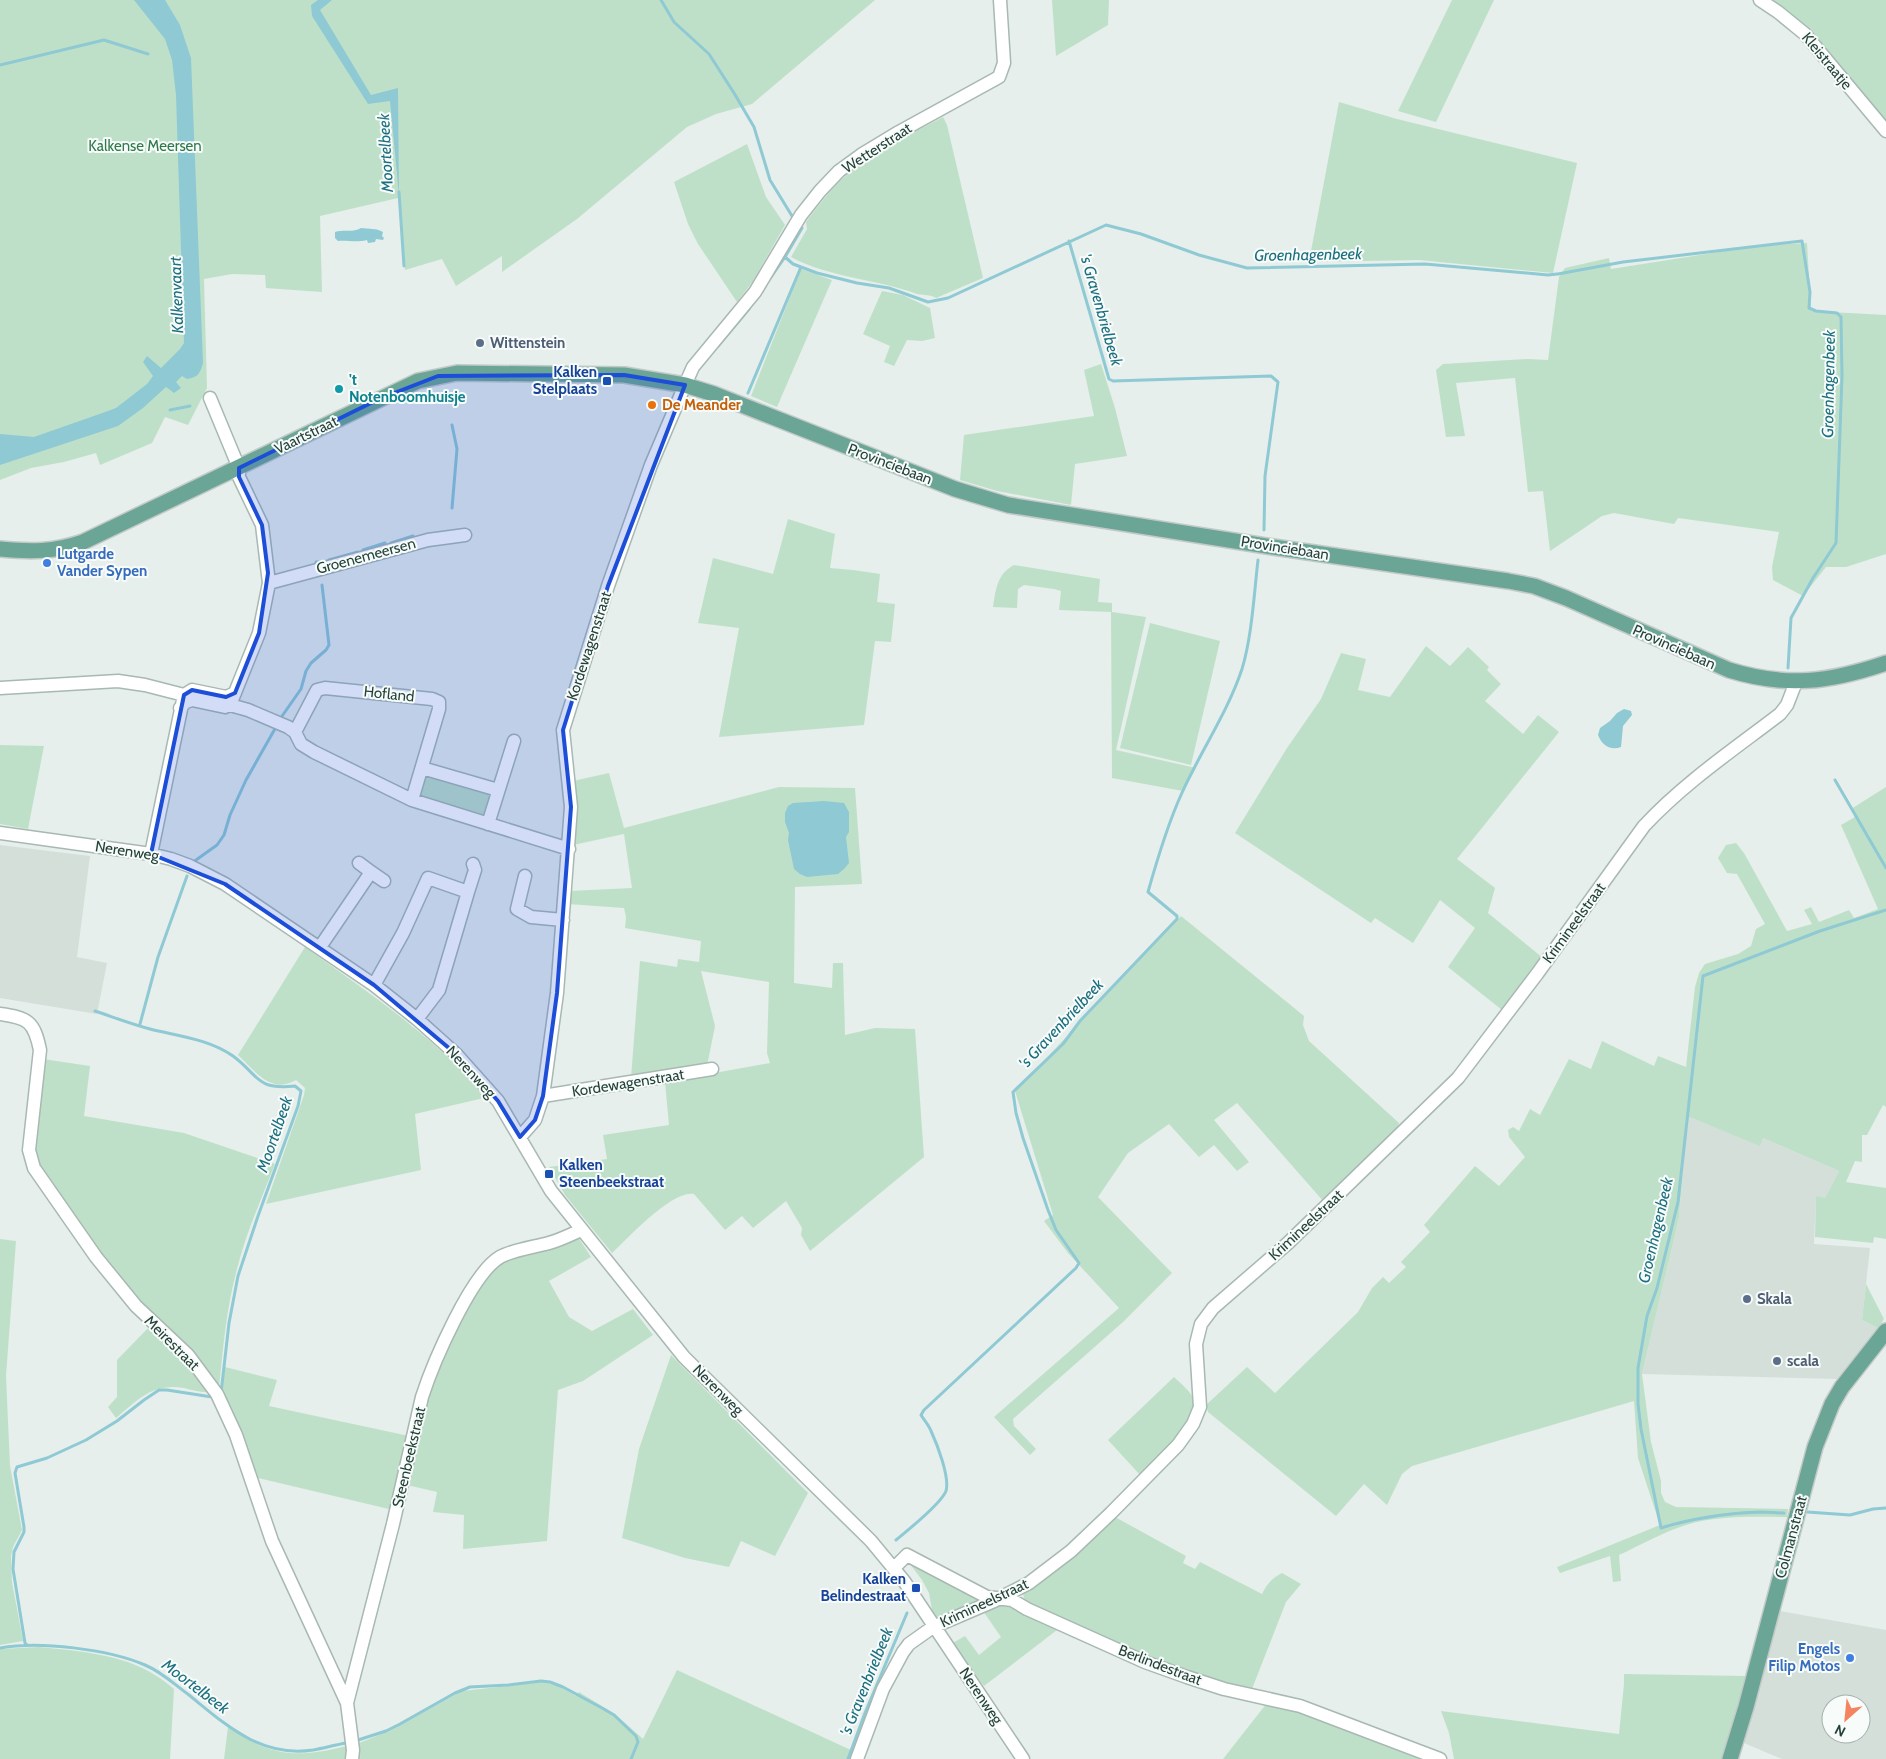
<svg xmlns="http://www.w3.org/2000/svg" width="1886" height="1759" viewBox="0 0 1886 1759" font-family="Cabin,sans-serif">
  <rect width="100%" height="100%" fill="#e6efeb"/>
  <!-- built -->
  <path fill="#d4dfda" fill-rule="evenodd" d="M0,845L90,856L77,957L107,963L97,1014L0,998Z
    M1687,1116L1760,1145L1763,1138L1839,1171L1825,1198L1816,1197L1814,1244L1870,1248L1862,1320L1878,1328L1837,1379L1642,1374L1679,1218Z
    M1780,1611L1886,1630V1759H1782L1744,1743ZM1831,1704H1861V1734H1831Z"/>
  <!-- green -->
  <path fill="#bfe0c8" d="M0,0H875L752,104L716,114L687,127L577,219L502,272V256L456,286L442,259L405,270L398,198L320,216L322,292L266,288L265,275L232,274L204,279L207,388L188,425L165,417L152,443L100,465L96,453L64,462L31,468L0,480Z
    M1052,0H1109L1108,25L1056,56Z
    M1452,0H1494L1436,122L1398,111Z
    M1767,0H1886V123Z
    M1339,102L1397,119L1577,163L1553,273L1419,260L1309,262Z
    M943,117L947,125L983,278L936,298C930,294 924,296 917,294C877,279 830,278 791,257L807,229L806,222C815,210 825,197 835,186C862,157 909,135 943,117Z
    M747,144L766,197L785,225L753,281L737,302L698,244L688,224L674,182Z
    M1807,243L1811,311L1886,315V554L1846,567H1826L1803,596L1773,580L1772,567L1779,532L1678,518L1674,524L1614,513L1602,516L1550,551L1543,491L1528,492L1515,378L1456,383L1465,436L1446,437L1436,370L1443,364L1528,359L1548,360L1559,277L1565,268L1609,258L1611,269L1757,246Z
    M801,269L832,280L777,407L751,396Z
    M882,291L903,295L930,308L935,338L922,341L907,340L894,366L884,362L890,346L863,334Z
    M1101,364L1115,408L1127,456L1075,464L1071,505L997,491L960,480L964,435L1094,416L1084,370Z
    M788,519L835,534L830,568L853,570L880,574L877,602L895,604L891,642L875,641L864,725L719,737L739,628L698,623L713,558L773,574Z
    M1014,565L1100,579L1098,602L1112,603V612L1146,617L1116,750L1196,768L1183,791L1112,778L1111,612L1059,610L1061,591L1054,589L1024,585L1018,589L1017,608L993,607C996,589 997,574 1014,565Z
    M1150,623L1220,641L1191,765L1120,748Z
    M1426,646L1450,666L1468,647L1489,667L1487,670L1501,684L1485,701L1523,734L1538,715L1559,732L1457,859L1495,888L1488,913L1543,958L1502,1010L1448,967L1475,928L1440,900L1413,943L1375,918L1371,923L1235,833L1287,748L1321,699L1341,653L1366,659L1358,690L1390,697Z
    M0,745L44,746L28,829L0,824Z
    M609,773L624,828L779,787L855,788L862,884L795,887L794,983L832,988L833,963H843L845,1035L875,1028L915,1029L924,1157L810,1251L801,1235L802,1228L786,1201L753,1228L742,1216L725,1230L694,1194C673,1189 628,1238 612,1253L565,1195L549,1167L607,1159L603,1135L669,1125L665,1082L770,1063L767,1053L769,982L701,971L715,1026L707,1066L631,1078L640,961L677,967L678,959L699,962L701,941L625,928L626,917L624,908L568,904L569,891L632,888L624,834L573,845V781Z
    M424,775L493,795L485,818L419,799Z
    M1886,787V1107L1883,1105L1867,1135H1862V1162L1855,1161L1846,1182L1886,1188V1239L1874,1237L1873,1243L1815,1237L1816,1196L1825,1198L1839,1171L1763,1138L1760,1146L1687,1116L1679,1218L1642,1374L1651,1442L1661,1481V1493L1665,1502L1676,1507L1788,1509L1787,1517C1754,1517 1719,1515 1686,1525C1663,1532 1641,1545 1619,1555L1621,1581L1613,1582L1610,1556L1560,1573L1557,1567L1660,1525L1638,1458L1634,1401L1412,1466L1402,1474L1387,1505L1364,1484L1336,1516L1208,1412L1206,1405L1247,1367L1275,1393L1358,1312L1372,1288L1383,1277L1389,1283L1406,1267L1401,1262L1430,1232L1424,1225L1475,1166L1499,1186L1525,1157L1509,1137L1508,1130L1513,1127L1519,1131L1530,1109L1540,1115L1569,1059L1591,1069L1602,1041L1654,1066L1658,1056L1686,1067L1695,987L1699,973L1705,964L1738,954L1751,946L1756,929L1765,924L1737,874L1727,873L1718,858L1726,845L1736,843L1744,853L1787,931L1812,924L1804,910L1811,907L1819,922L1849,910L1854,918L1878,909L1841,825L1855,817L1851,809Z
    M1181,916L1304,1016L1303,1025L1309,1041L1399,1123L1397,1129L1324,1202L1237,1103L1214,1120L1249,1162L1237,1171L1214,1145L1199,1157L1169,1124L1128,1153L1098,1197L1172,1273L1123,1322L1013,1419L1014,1426L1036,1449L1030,1455L994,1417L1119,1308L1068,1253L1044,1221L1053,1215L1015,1091Z
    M305,947C358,985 413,1022 459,1068C468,1077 476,1088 484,1098L415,1114L421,1170L266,1204L304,1095L305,1088L296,1080C271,1095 254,1070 238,1055Z
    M43,1059L90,1066L84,1116L184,1133L275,1164C261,1200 245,1235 236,1273C226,1311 223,1349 219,1388L124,1288L41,1170L34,1149Z
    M578,1237L591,1257L549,1281L569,1317L592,1331L633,1309L653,1335L583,1381L558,1390L547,1541L463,1549L464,1515L433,1512L437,1492L407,1485L422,1415L439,1365L473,1297L492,1269L506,1260Z
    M0,1239L16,1241L6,1376L10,1466L22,1530L13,1547L11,1556L12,1582L23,1641L0,1645Z
    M1866,1284L1884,1319L1878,1328L1862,1320Z
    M151,1325L177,1350L210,1392C201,1393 193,1390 184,1388C152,1383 138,1400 116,1418L108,1407L117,1397V1360Z
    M671,1355L808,1493L775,1556L741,1541L729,1567L685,1558L622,1538L639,1449Z
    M225,1367L277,1380L269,1406L409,1436L393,1510L254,1477L222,1392Z
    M1174,1377C1180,1383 1192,1392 1194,1401C1199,1421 1154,1462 1141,1476L1108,1440Z
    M1115,1517L1186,1556L1183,1563L1195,1569L1200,1562L1262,1594C1267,1584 1272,1578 1282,1573L1301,1584L1286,1602L1252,1689L1231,1686L1185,1673L1021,1602L1024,1598L1023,1593L1061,1566Z
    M907,1560L988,1600L939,1620L932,1610L929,1593L922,1580Z
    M1002,1601L1057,1630L984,1686L951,1644L965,1636L979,1655L1001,1637L983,1611Z
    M39,1647C78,1651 122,1654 155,1675C162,1679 168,1684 174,1689L170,1759H0V1649Z
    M677,1670L853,1751L850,1759H357L359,1743L389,1731L462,1691L543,1682L557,1685L576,1696L579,1692L615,1714L643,1739Z
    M1624,1674L1746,1676L1723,1759H1454L1449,1733L1441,1711L1619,1734L1624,1684Z
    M1267,1703L1294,1710L1427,1759H1223Z
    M228,1727C271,1756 295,1759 346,1746L349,1753V1759H224Z"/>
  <!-- water -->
  <path fill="#8ec9d4" d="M134,0H165L180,25L191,58L203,363C200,374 198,377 187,379L182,376L176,382L181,388L174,393L166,387L143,408L118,426L0,465V434L34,437L108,411L116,408L147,384L153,376L143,362L147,356L161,368L180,349L184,343L176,95L172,60L165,39Z
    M318,0H332L320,10L371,95L398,88L399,195L390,101L368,104L312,16L311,5Z
    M361,228C369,229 376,228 383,232L382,236L384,238L383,240L376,239L375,242L368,243L367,240C355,243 348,240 338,241L335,238V232C344,229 353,233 361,228Z
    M1624,709L1631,711L1632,715L1623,726L1621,747C1610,751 1602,745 1598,735L1600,728L1610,721L1617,713Z
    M824,801L844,803L849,812V832L846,837L849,863L844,869L838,874L807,877L800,874L794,869L788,840L789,833L785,822V813L788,806L793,803Z"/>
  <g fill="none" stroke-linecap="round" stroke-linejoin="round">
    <!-- stream -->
    <path stroke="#8ec9d4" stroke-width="3" d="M661,0L674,22L709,54L734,93L754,127L770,180L792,216
      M0,65L104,40L148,54
      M399,192L404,266
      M800,225L802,228L785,257L793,264L817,273L857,283L889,288L928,302L948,298L1106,225L1141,234L1199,255L1247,268L1425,264L1548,275L1557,274
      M1069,241L1109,379L1113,381L1271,376L1278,382L1265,476L1264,530
      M1558,274L1623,262L1802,241L1810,292L1809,308L1816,311L1837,313L1841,317L1842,376L1836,543L1813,578L1791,618L1788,668
      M771,277L785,257
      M718,346L749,309
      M748,393L801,267
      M170,410L190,406
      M452,508L457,449L452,425
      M391,543L413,536
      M363,550L385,543
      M329,560L358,552
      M316,562H324
      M280,719L301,689L306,671L311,663L326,650L329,645L322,585
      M1835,780L1886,868
      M196,860L217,845L224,835L230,815L246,780L276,727
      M95,1011C113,1017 131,1024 150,1029C178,1036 209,1039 233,1056C260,1076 255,1090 295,1086L301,1091L298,1106L258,1216L238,1276L229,1323L221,1393
      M140,1024L158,957L187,876
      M1807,1512L1850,1515L1873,1509L1886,1508
      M1784,1513C1776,1513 1769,1512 1761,1512C1727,1513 1693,1518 1661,1528L1641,1429L1638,1404V1368L1647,1316L1657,1288L1678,1202L1703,976L1820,931L1886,910
      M896,1540C908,1530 941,1504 946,1491C950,1477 937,1444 931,1431C929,1425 924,1420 921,1415L924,1410L1076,1268L1079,1263L1056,1230L1048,1210L1023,1138L1016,1113L1013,1092L1063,1044L1080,1021L1177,919V916L1148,892C1157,860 1167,826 1181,795C1200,752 1227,714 1242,669C1252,636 1254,594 1258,560
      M27,1645L25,1643L13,1569L14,1552L24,1532V1527L15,1473L17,1467L47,1458L86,1440L117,1421L144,1400L159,1390H167L212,1397
      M0,1648C40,1641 108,1649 145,1665C162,1672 175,1685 189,1695C226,1725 261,1758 313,1750C324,1748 335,1745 346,1743
      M358,1740L386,1731L400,1724L455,1693L470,1687L508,1685L541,1681L550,1682L563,1687L602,1708L614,1715L636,1736L638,1742L631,1759
      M848,1759L865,1713L907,1613"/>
    <defs>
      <path id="minor" d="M1760,0L1778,12L1805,34L1886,131
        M210,398L239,468V477L262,525L269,583L259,633L230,705
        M269,583L428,540L465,535
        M0,688L118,681L145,685L184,695
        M180,708L186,702L192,700L225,707L230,705L248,710L288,727L295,732L301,744L314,752L412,800L569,849
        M295,732L317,690L325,688L432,699L439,702V709L412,800
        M422,768L498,790
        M488,824L514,741
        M0,833L151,854L171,859L190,866L225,884L374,985L417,1019L456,1054L498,1101L551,1191L684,1357L871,1541L904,1581L1023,1759
        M151,854L184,695L192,690L226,697L235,693
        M371,872L384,881
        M525,876L517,909L531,917L563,920
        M468,892L475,870L473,864
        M320,947L371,872L359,863
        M374,985L403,933L428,878L468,892L439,990L417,1019
        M0,1014C28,1018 34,1021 40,1050L29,1150L34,1168L96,1257L136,1306L188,1355L217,1394L236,1435L272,1541L347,1703
        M543,1096L712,1069
        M520,1137L535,1120L543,1096L557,993L571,807L563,730L608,586L651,465L685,385L693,367L755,292L801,215L820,191L839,171L861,155L899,132L999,77L1004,63L1000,0
        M894,1568L907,1555L987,1597L1012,1600L1027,1609L1145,1662L1187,1677L1224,1689L1300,1706L1440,1759
        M352,1759L353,1750L347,1703L393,1524L422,1397C433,1363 471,1274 500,1257C512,1250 535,1247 549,1243C560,1240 570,1235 581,1230
        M857,1759L883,1689L903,1652L909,1644L933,1627L994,1601L1029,1583L1071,1551L1111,1513L1178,1445L1193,1424L1200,1407L1196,1344L1201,1324L1213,1308L1288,1243L1458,1078L1537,974L1644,826C1684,783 1733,750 1780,714L1787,705L1796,682"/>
      <path id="major" d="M0,549C31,552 54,552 83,542L418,381L457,373L624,375L685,385L714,394L955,489L1008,505L1273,547L1508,581L1534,586L1566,598L1729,670C1787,688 1830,682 1886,663
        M1730,1759L1746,1707L1815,1447L1832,1404L1842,1387L1886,1331"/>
    </defs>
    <!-- minor casing -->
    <use href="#minor" stroke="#a8b8b2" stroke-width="15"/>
    <!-- major casing -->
    <use href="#major" stroke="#c2cac8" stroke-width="18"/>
    <!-- minor -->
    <use href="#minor" stroke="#fff" stroke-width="12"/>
    <!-- major -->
    <use href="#major" stroke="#6aa596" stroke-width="15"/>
  </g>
  <!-- marked area -->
  <path fill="#1d4ed8" fill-opacity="0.2" stroke="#1d4ed8" stroke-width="4" stroke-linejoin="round" d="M624,375L685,385L608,586L563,730L571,807L557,993L543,1096L535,1120L520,1137L498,1101L456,1054L374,985L225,884L151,854L184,695L192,690L226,697L235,693L259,633L268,573L262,525L239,477V468L379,399L438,376Z"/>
  <!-- markers -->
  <g fill="#5c6f8a" stroke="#f7fbf9" stroke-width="2">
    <circle cx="480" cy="343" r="5"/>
    <circle cx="1747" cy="1299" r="5"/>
    <circle cx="1777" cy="1361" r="5"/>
  </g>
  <g fill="#1a4fb4" stroke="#f7fbf9" stroke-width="2">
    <rect x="602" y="376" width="10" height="10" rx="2.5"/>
    <rect x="544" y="1169" width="10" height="10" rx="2.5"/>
    <rect x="911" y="1583" width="10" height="10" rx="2.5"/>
  </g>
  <circle fill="#0f9aa8" stroke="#f7fbf9" stroke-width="2" cx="339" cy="389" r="5"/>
  <circle fill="#e8710a" stroke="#f7fbf9" stroke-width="2" cx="652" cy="405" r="5"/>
  <g fill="#3f7fe0" stroke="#f7fbf9" stroke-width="2">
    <circle cx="47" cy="563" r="5"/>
    <circle cx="1850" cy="1658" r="5"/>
  </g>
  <g text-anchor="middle" stroke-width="4" stroke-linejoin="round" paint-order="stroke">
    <!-- street labels -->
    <g font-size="15" fill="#24423a" stroke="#f7fbf9">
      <text transform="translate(1827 61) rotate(50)" y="5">Kleistraatje</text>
      <text transform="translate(877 148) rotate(-33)" y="5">Wetterstraat</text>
      <text transform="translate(306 435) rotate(-26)" y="5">Vaartstraat</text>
      <text transform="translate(890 464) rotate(21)" y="5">Provinciebaan</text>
      <text transform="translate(1285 548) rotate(9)" y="5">Provinciebaan</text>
      <text transform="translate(366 556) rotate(-15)" y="5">Groenemeersen</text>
      <text transform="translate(589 646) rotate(-72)" y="5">Kordewagenstraat</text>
      <text transform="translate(1674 647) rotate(24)" y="5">Provinciebaan</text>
      <text transform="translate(389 694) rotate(6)" y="5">Hofland</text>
      <text transform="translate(127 851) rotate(9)" y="5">Nerenweg</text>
      <text transform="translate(1574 923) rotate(-54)" y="5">Krimineelstraat</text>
      <text transform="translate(471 1072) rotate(47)" y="5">Nerenweg</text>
      <text transform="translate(628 1083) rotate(-9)" y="5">Kordewagenstraat</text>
      <text transform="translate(1306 1225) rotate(-43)" y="5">Krimineelstraat</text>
      <text transform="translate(172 1343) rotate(45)" y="5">Meirestraat</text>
      <text transform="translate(718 1390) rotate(45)" y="5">Nerenweg</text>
      <text transform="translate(409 1457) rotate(-77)" y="5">Steenbeekstraat</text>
      <text transform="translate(1791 1537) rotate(-75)" y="5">Colmanstraat</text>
      <text transform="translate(984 1603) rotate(-25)" y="5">Krimineelstraat</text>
      <text transform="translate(1160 1665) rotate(21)" y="5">Berlindestraat</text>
      <text transform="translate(981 1696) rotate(56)" y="5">Nerenweg</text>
    </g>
    <!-- park labels -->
    <g font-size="15" fill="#2d7a4b" stroke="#f7fbf9">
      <text x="145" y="151">Kalkense Meersen</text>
    </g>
    <!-- service labels -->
    <g font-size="15" font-weight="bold" fill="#4e5e75" stroke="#f7fbf9" text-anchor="start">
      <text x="490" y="348">Wittenstein</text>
      <text x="1757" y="1304">Skala</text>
      <text x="1787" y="1366">scala</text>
    </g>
    <!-- transit labels -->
    <g font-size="15" font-weight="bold" fill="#164399" stroke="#f7fbf9" text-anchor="end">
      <text x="597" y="377">Kalken<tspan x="597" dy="17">Stelplaats</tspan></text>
      <text x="559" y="1170" text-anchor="start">Kalken<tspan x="559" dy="17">Steenbeekstraat</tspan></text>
      <text x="906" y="1584">Kalken<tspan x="906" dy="17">Belindestraat</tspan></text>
    </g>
    <!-- culture labels -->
    <g font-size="15" font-weight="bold" fill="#0d838f" stroke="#f7fbf9" text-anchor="start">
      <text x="349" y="385">'t<tspan x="349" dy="17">Notenboomhuisje</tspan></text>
    </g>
    <!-- food labels -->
    <g font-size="15" font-weight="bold" fill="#c56008" stroke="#f7fbf9" text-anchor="start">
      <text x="662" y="410">De Meander</text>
    </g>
    <!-- shop labels -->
    <g font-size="15" font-weight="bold" fill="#366cbe" stroke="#f7fbf9" text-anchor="start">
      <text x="57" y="559">Lutgarde<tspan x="57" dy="17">Vander Sypen</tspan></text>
      <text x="1840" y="1654" text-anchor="end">Engels<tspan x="1840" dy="17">Filip Motos</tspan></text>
    </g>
    <!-- water labels -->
    <g font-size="16" font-style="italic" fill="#1c6f80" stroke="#f7fbf9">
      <text transform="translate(385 153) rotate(-93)" y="6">Moortelbeek</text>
      <text transform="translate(1308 254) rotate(-1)" y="6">Groenhagenbeek</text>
      <text transform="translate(176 295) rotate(-92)" y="6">Kalkenvaart</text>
      <text transform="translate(1102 310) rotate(74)" y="6">'s Gravenbrielbeek</text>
      <text transform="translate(1828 384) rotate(-89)" y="6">Groenhagenbeek</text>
      <text transform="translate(1061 1023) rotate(-47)" y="6">'s Gravenbrielbeek</text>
      <text transform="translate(274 1134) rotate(-71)" y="6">Moortelbeek</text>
      <text transform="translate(1655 1230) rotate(-77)" y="6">Groenhagenbeek</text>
      <text transform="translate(866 1681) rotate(-68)" y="6">'s Gravenbrielbeek</text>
      <text transform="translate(196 1686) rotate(37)" y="6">Moortelbeek</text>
    </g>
  </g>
  <!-- north arrow -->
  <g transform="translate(1846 1719) rotate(207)"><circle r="24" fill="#f7fbf9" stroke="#a3b1ad"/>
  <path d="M0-4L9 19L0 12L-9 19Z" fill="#f4845f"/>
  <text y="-8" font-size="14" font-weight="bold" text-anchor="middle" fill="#24423a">N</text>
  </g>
</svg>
